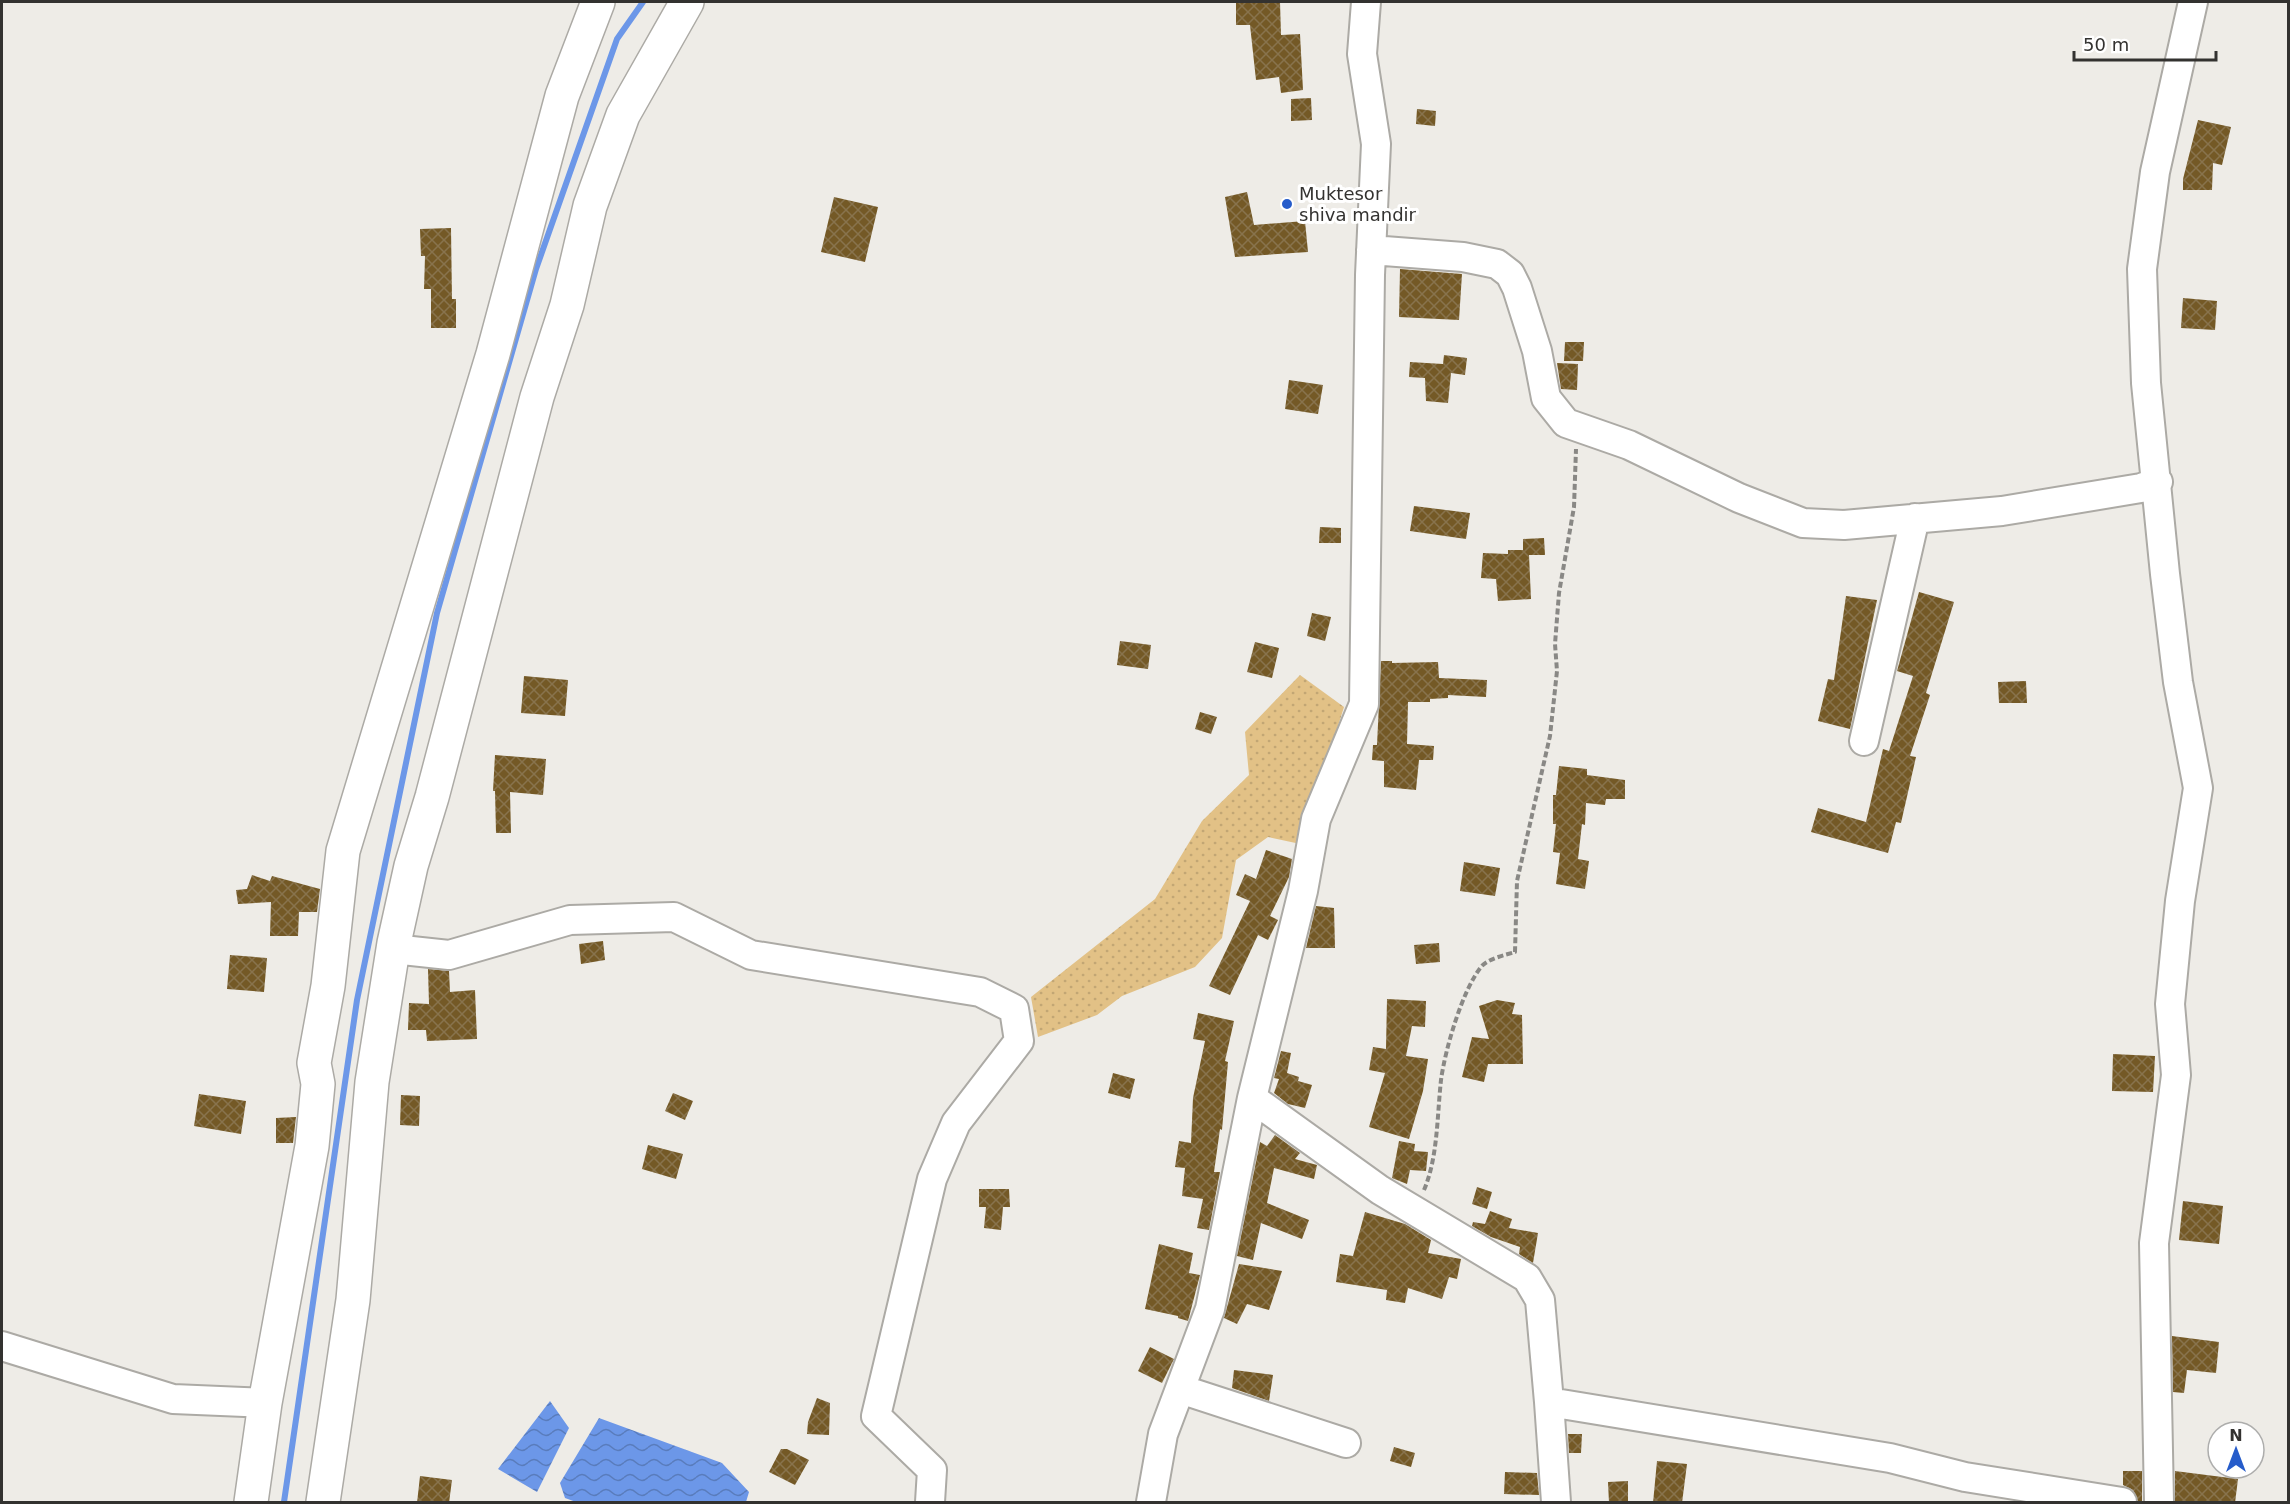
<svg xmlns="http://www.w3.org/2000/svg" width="2290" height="1504" viewBox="0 0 2290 1504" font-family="'DejaVu Sans',sans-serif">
  <defs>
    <pattern id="grass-dots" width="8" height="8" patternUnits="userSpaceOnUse" patternTransform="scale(1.5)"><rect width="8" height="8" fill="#e2c186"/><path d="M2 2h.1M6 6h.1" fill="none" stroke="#c2a674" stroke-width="1.8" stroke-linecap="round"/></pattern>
    <pattern id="water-waves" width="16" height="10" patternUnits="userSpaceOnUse" patternTransform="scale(1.5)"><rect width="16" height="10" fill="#6c97e8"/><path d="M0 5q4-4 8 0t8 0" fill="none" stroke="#597cbc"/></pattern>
    <pattern id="building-cross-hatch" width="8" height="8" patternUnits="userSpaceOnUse" patternTransform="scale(1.5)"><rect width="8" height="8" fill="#745926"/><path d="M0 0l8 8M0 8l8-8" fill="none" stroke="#88734d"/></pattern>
  </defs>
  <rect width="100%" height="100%" fill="#eeece7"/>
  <!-- grass -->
  <path fill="url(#grass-dots)" d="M1300,675L1344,707L1320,783L1305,845L1268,837L1236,860L1222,938L1195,967L1122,996L1097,1015L1038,1037L1031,997L1155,899L1202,821L1249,775L1245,732Z"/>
  <!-- water -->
  <path fill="url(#water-waves)" d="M550,1401L569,1428L537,1492L498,1469Z
    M599,1418L722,1463L749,1492L746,1502H576L565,1498L560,1483Z"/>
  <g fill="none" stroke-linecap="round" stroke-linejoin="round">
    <!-- stream -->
    <path stroke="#6c97e8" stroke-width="6" d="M284,1502L357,1000L437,613L536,269L617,39L643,2"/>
  </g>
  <!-- building -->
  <path fill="url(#building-cross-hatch)" d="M1236,2H1280L1281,35L1300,34L1303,90L1281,93L1279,77L1256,80L1250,25H1236Z
    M1311,98L1312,120L1291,121V99Z
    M1417,109L1436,111L1435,126L1416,124Z
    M2198,120L2231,127L2222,165L2213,163L2212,190H2183V179Z
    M1247,192L1254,225L1305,221L1308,252L1235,257L1225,197Z
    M834,197L878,207L865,262L821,252Z
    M451,228L452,299H456V328H431V289H424L425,256H421L420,229Z
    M1400,269L1462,274L1459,320L1399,317Z
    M2183,298L2217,301L2215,330L2181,328Z
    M1565,342H1584L1583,361H1564Z
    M1444,355L1467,358L1465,375L1451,373L1448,403L1426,401L1425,378L1409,377L1410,362L1443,364Z
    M1557,363L1578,364L1577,390L1561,389Z
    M1289,380L1323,385L1318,414L1285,409Z
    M1414,506L1470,513L1466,539L1410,531Z
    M1320,527L1341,528V543H1319Z
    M1544,538L1545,555H1529L1531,599L1498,601L1496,579L1481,578L1483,553L1508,554V550H1523V539Z
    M1919,592L1954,602L1926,693L1930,695L1910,756L1916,757L1901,823L1896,822L1888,853L1811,832L1818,808L1866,822L1883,749L1889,751L1913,676L1897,671Z
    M1846,596L1877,600L1850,729L1818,721L1828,679L1834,680Z
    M1312,613L1331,617L1325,641L1307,636Z
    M1120,641L1151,645L1148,669L1117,665Z
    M1255,642L1279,648L1272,678L1247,672Z
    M1381,661H1392V663L1438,662L1439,678L1487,680L1486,697L1448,695V698L1430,699V702H1408L1407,744L1434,746L1433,760H1419L1416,790L1384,787V761L1372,760L1373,745H1377Z
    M524,676L568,680L565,716L521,713Z
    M2026,681L2027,703H1999L1998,682Z
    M1200,712L1217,717L1211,734L1195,729Z
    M495,755L546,759L543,795L510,792L511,833H496L495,791H493Z
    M1559,766L1587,769V775L1625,780V799H1606L1605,805L1586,803L1585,825L1582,824L1578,859L1589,861L1585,889L1556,884L1560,853L1553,852L1556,824H1553V795H1556Z
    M1266,850L1292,859L1289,877L1270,916L1278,920L1268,940L1258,935L1230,995L1209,986L1250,901L1236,895L1245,874L1256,879Z
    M1464,862L1500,868L1495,896L1460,891Z
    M252,875L270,881L272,876L320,889L317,912H299L298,936H270L271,902L238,904L236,890L247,889Z
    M1316,906L1334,908L1335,948H1306Z
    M603,941L605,960L581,964L579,944Z
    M1439,943L1440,962L1416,964L1414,945Z
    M230,955L267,958L264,992L227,989Z
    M428,969L449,971L450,992L475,990L477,1039L427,1041L426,1030H408L409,1003L429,1004Z
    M1387,999L1426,1001L1425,1027L1412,1026L1406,1056L1428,1059L1423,1091L1409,1139L1369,1127L1385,1073L1369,1070L1373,1047L1386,1049Z
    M1497,1000L1515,1003L1512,1014L1522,1015L1523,1064H1488L1484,1082L1462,1077L1472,1037L1489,1039L1479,1006Z
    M1198,1013L1234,1021L1225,1061L1228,1062L1222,1130L1220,1129L1214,1172H1220L1209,1230L1197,1228L1203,1199L1182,1196L1185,1168L1175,1167L1179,1141L1191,1143L1193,1098L1205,1041L1193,1039Z
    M1281,1051L1291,1053L1287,1073L1299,1077L1298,1081L1312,1085L1305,1108L1288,1104L1274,1093L1279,1079L1274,1078Z
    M2113,1054L2155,1056L2153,1092L2112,1091Z
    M1113,1073L1135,1079L1130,1099L1108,1093Z
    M673,1093L693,1101L685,1120L665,1111Z
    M199,1094L246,1101L241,1134L194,1126Z
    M401,1095L420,1096L419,1126L400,1125Z
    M296,1117L293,1143H276V1118Z
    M1275,1135L1300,1153L1295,1159L1317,1165L1314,1179L1274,1168L1267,1203L1309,1220L1302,1239L1261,1223L1253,1260L1237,1256L1260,1142L1267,1146Z
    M1399,1141L1415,1144L1414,1151L1428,1152L1426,1171L1410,1170L1407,1184L1392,1178Z
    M648,1145L683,1154L676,1179L642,1169Z
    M1477,1187L1492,1192L1487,1209L1472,1204Z
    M979,1189H1009L1010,1207H1003L1001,1230L984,1228L986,1207H979Z
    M2183,1201L2223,1206L2219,1244L2179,1240Z
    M1490,1211L1512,1219L1509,1228L1538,1233L1533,1263L1519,1254L1520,1247L1491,1237L1472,1226L1473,1222L1485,1224Z
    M1365,1212L1405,1224L1431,1240L1428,1253L1461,1259L1457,1279L1449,1277L1442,1299L1408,1288L1405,1303L1386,1300L1387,1290L1336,1282L1340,1254L1353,1256Z
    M1159,1244L1193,1253L1189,1273L1200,1275L1188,1321L1178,1318V1316L1145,1309Z
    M1239,1264L1282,1271L1269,1310L1247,1304L1237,1324L1224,1318Z
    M2172,1336L2219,1342L2216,1373L2187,1370L2184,1393L2173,1392Z
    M1150,1347L1174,1359L1162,1383L1138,1371Z
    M1234,1370L1273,1375L1269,1401L1232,1388Z
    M817,1398L830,1403L829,1435L807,1434L808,1422Z
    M1568,1434H1582L1581,1453H1569Z
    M1394,1447L1415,1453L1411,1467L1390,1461Z
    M781,1449H787L809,1460L795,1485L769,1472Z
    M1657,1461L1687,1464L1682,1503H1653Z
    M2123,1471H2142V1502H2138L2133,1490L2123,1485Z
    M2175,1471L2238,1479L2235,1503L2175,1501Z
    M1505,1472L1537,1473L1539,1495L1504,1494Z
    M420,1476L452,1480L449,1503H417Z
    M1628,1481V1503H1609L1608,1482Z"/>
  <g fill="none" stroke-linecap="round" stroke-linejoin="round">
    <defs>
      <path id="minor" d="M1366,2L1362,54L1376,144L1370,275L1364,704L1316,819L1303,891L1252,1098L1380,1190L1527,1278L1540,1300L1549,1402L1890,1458L1965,1477L2122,1502
        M1371,250L1463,257L1497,264L1510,274L1517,288L1537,351L1546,398L1566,423L1629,445L1739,498L1803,523L1844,525L2002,511L2141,488L2158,482
        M1864,741L1915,518
        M393,949L449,955L570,920L674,917L751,955L980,992L1014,1009L1019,1041L956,1123L932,1179L876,1416L932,1470L930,1502
        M2,1346L173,1399L265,1403
        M1180,1389L1346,1443
        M1549,1402L1556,1502
        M1151,1502L1163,1434L1210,1309L1252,1098
        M2159,1502L2154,1243L2176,1075L2170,1004L2180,901L2198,788L2178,682L2165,574L2146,383L2142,269L2155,172L2193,2"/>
      <path id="major" d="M251,1502L265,1403L312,1146L318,1084L314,1063L328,986L343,851L493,354L562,96L598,2
        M323,1502L353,1300L372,1082L394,943L411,866L432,797L537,397L567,305L590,206L623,115L687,2"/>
    </defs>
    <!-- minor casing -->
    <use href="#minor" stroke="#acaaa5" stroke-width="32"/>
    <!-- major casing -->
    <use href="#major" stroke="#acaaa5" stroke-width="36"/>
    <!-- path -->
    <path stroke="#898885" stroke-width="4" stroke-dasharray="6 3" stroke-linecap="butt" d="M1424,1190C1438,1157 1437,1116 1441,1080C1445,1050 1462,991 1481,967C1487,959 1505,955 1515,952L1517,881L1550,736L1557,671L1555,644L1559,593L1574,507L1576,449"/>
    <!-- minor -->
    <use href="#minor" stroke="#fff" stroke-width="28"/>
    <!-- major -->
    <use href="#major" stroke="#fff" stroke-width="33"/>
  </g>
  <!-- markers -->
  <circle fill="#265cca" stroke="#fff" stroke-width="2" cx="1287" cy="204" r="6"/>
  <g text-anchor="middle" stroke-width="6" stroke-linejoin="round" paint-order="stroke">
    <!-- poi labels -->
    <g font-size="18" fill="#333230" stroke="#fff" text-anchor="start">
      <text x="1299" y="200">Muktesor<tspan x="1299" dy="21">shiva mandir</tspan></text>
    </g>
  </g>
  <!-- border -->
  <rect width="2290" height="1504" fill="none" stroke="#333230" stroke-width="6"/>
  <!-- north arrow -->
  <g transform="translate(2236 1450)"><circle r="28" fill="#ffffff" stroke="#adadac" stroke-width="1.5"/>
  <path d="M0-4.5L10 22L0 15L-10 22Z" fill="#265cca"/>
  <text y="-9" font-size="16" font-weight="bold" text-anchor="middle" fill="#333230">N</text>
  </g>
  <!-- scale -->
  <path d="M2074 51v9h142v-9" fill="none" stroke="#333230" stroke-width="3"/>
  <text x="2083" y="51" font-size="18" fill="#333230" stroke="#ffffff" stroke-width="4.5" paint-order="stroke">50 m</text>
</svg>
